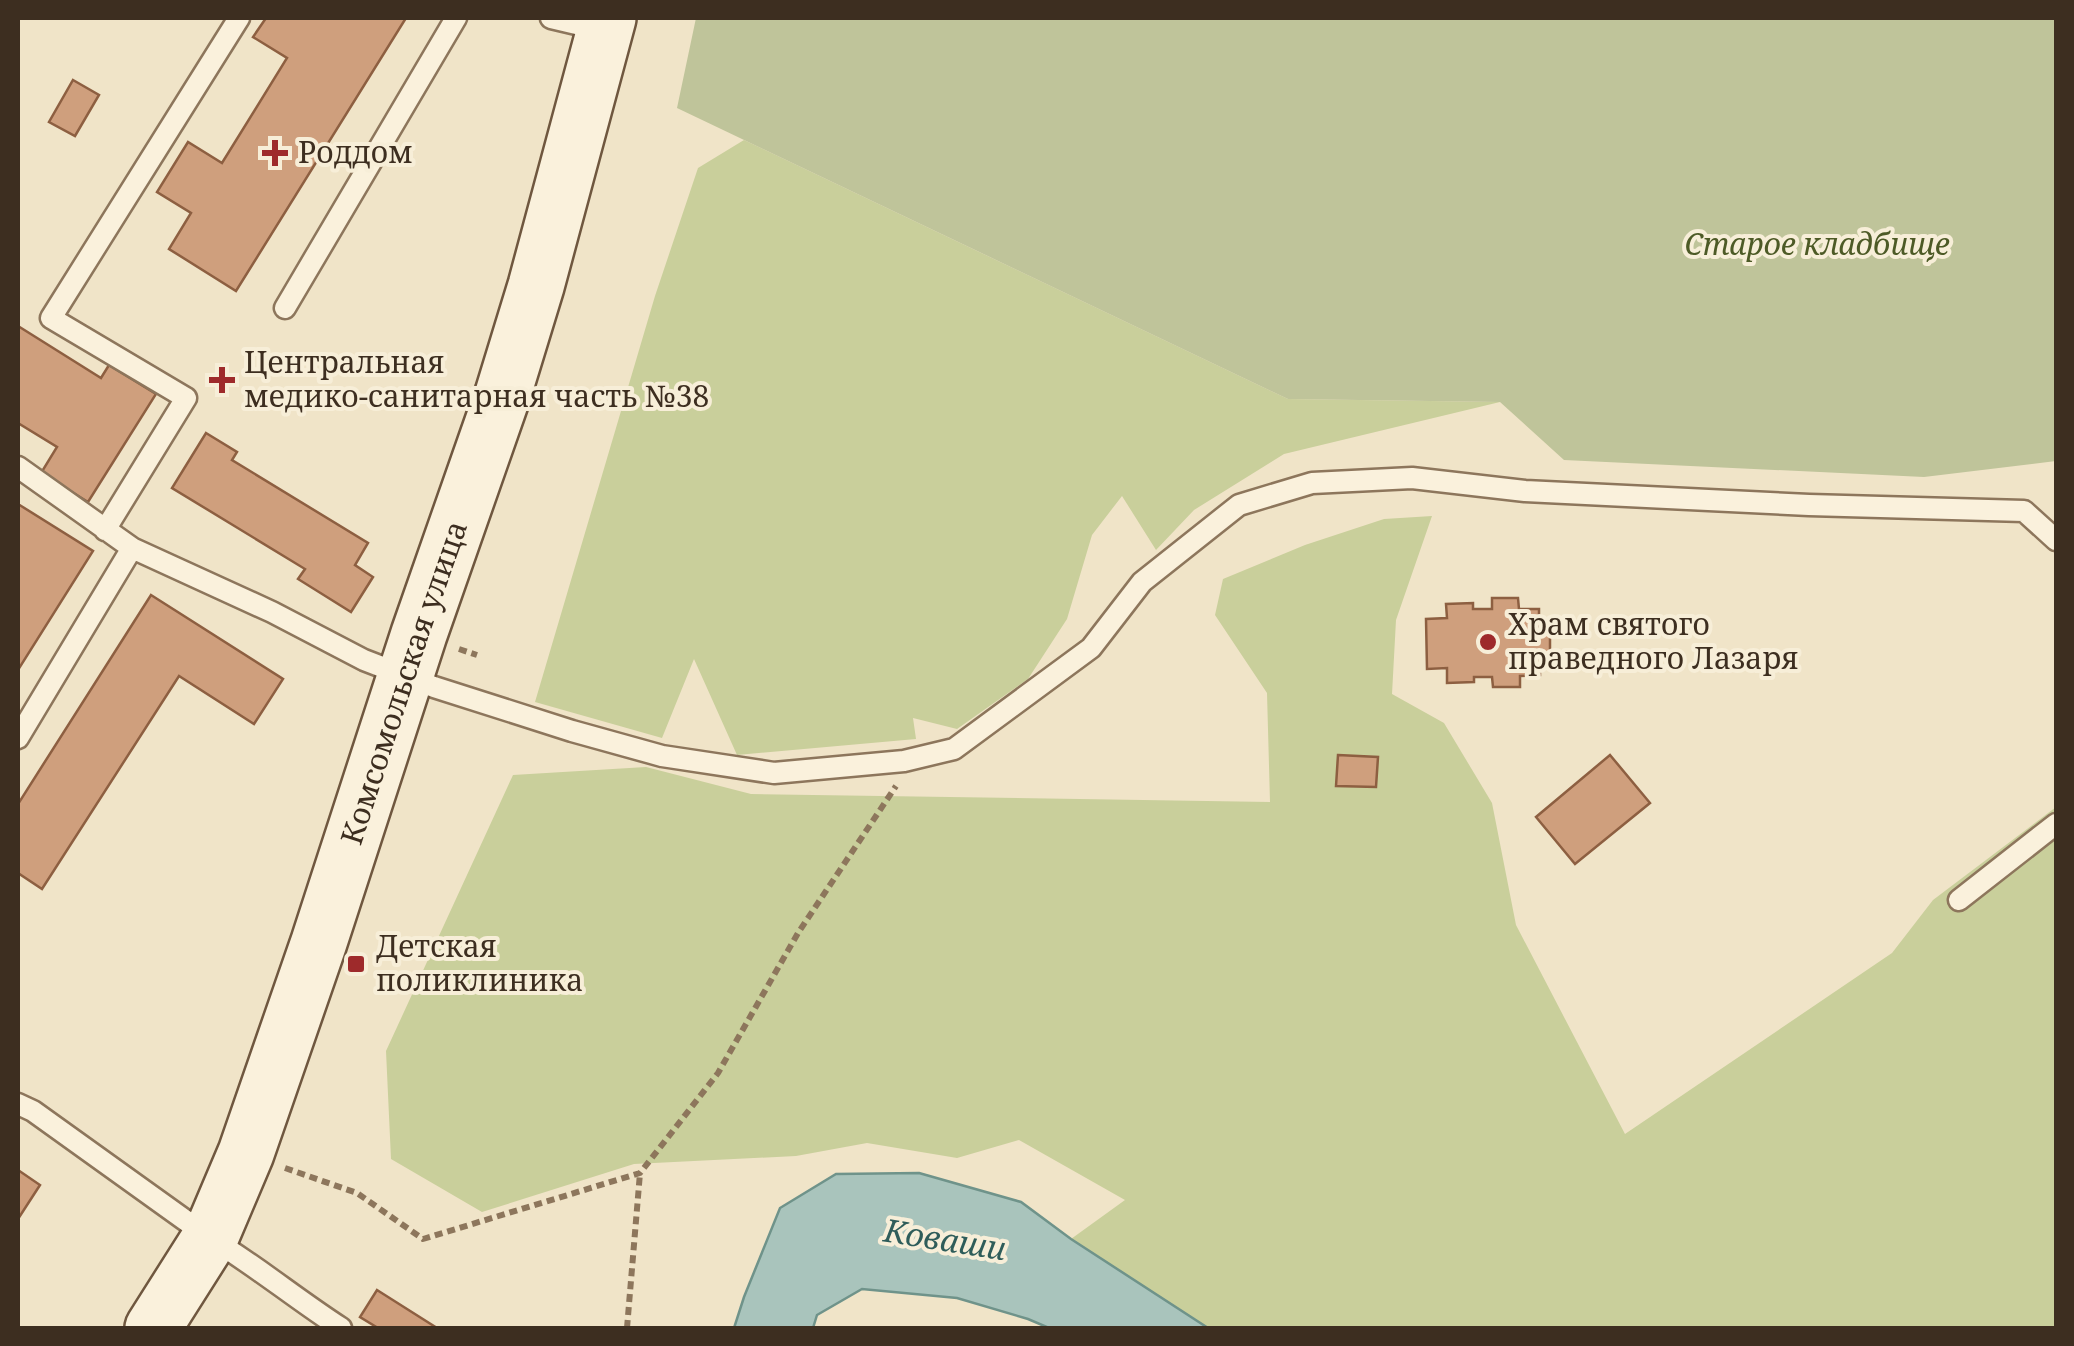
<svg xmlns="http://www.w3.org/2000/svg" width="2074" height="1346" viewBox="0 0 2074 1346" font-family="'Noto Serif',serif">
  <rect width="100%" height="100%" fill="#f0e4c8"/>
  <!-- green -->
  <path fill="#c9cf9b" d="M744,140L1288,399L1500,402L1284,454L1194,510L1156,550L1122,496L1092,535L1067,619L1028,679L957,729L913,718L916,739L737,755L694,659L662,738L535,702L655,296L698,168Z
    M1432,516L1396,620L1392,694L1444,723L1492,803L1516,925L1625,1134L1892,953L1933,900L2056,807V1328H1208L1071,1239L1125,1200L1019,1140L957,1158L867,1143L796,1156L634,1164L482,1212L391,1159L386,1051L513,775L646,767L751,794L1270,802L1267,693L1215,615L1223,579L1305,545L1384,519Z"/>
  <!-- cemetery -->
  <path fill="#bfc49a" d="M696,18H2056V461L1924,477L1564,460L1500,402L1288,399L677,108Z"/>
  <!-- water -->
  <path fill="#a9c4bc" stroke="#6f938a" stroke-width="2.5" d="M919,1173L1021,1202L1071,1239L1208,1328H1049L1028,1319L957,1298L862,1289L817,1315L813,1328H734L744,1297L780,1208L836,1174Z"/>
  <!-- building -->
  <path fill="#cf9f7d" stroke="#8d5f41" stroke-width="2.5" d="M266,18H406L236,291L169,249L191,213L157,192L188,142L222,163L287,58L253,37Z
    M73,80L99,95L75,136L49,122Z
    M18,326L101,378L109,365L156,394L88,502L41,473L57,447L18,423Z
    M206,433L237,452L232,460L368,543L355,565L373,577L351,612L298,579L305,569L172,488Z
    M18,504L93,551L18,670Z
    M151,595L283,679L254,724L179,676L42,889L18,873V804Z
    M1492,598H1518L1519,609H1539V628H1550V656H1540V675L1520,676V687H1493L1492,677H1474V682L1447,683V668L1427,669L1426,619L1447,618L1446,604L1473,603V609H1492Z
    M1338,755L1378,757L1376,787L1336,786Z
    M1610,755L1650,803L1575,864L1536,817Z
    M18,1170L40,1185L18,1219Z
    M377,1290L437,1328H378L360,1317Z"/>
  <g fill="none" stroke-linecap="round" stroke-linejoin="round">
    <defs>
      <path id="lane" d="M551,18L602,30
        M285,308L456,18
        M18,467L132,548L272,612L364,660L434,687L572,731L662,756L774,773L904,761L954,749L1091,648L1142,582L1239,505L1312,483L1412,478L1525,491L1809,505L2024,511L2056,540
        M105,530L186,398L51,318L239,18
        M18,738L132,548
        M1959,900L2056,824
        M18,1104L33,1111L210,1238C255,1265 296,1299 341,1328"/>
      <g id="secondary">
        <path id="s1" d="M153,1328L210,1238L246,1153L319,942L419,634L503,394L536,286L608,18"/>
      </g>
    </defs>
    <!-- lane casing -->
    <use href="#lane" stroke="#8d765c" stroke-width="25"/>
    <!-- secondary casing -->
    <use href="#secondary" stroke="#6f573f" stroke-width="60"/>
    <!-- path -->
    <path stroke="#8d765c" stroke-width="6" stroke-dasharray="8 5" stroke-linecap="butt" d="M459,649L477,655
      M285,1168L357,1193L423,1239L640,1173L718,1073L798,933L896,786
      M627,1328L640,1173"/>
    <!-- lane -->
    <use href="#lane" stroke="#faf1dc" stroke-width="20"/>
    <!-- secondary -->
    <use href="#secondary" stroke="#faf1dc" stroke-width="55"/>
  </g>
  <!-- markers -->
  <g fill="#9e2a2b" stroke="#f7eed8" stroke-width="4">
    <path d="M270 138h10v10h10v10h-10v10h-10v-10h-10v-10h10z"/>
    <path d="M217 365h10v10h10v10h-10v10h-10v-10h-10v-10h10z"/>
    <circle cx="1488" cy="642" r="10"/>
    <rect x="346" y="954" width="20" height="20" rx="5"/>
  </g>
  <g text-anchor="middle" stroke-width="8" stroke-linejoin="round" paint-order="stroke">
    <!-- poi labels -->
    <g font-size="30" fill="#3d2e20" stroke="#f7eed8" text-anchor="start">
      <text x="298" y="163">Роддом</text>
      <text x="244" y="373">Центральная<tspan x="244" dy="34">медико-санитарная часть №38</tspan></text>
      <text x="1508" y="635">Храм святого<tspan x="1508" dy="34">праведного Лазаря</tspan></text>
      <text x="376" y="957">Детская<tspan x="376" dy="34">поликлиника</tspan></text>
    </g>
    <!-- park labels -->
    <g font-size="30" font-style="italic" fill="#4d5a26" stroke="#f7eed8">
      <text x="1817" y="255">Старое кладбище</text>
    </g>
    <!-- street labels -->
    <g font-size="30" fill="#3d2e20" stroke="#f7eed8">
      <text dy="10" stroke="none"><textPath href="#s1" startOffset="695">Комсомольская улица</textPath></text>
    </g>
    <!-- water labels -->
    <g font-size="32" font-style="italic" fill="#2f5d5a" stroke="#f7eed8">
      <text transform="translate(945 1240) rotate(9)" y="11">Коваши</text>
    </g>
  </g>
  <!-- border -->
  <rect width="2074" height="1346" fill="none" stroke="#3d2e20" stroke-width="40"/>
</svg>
